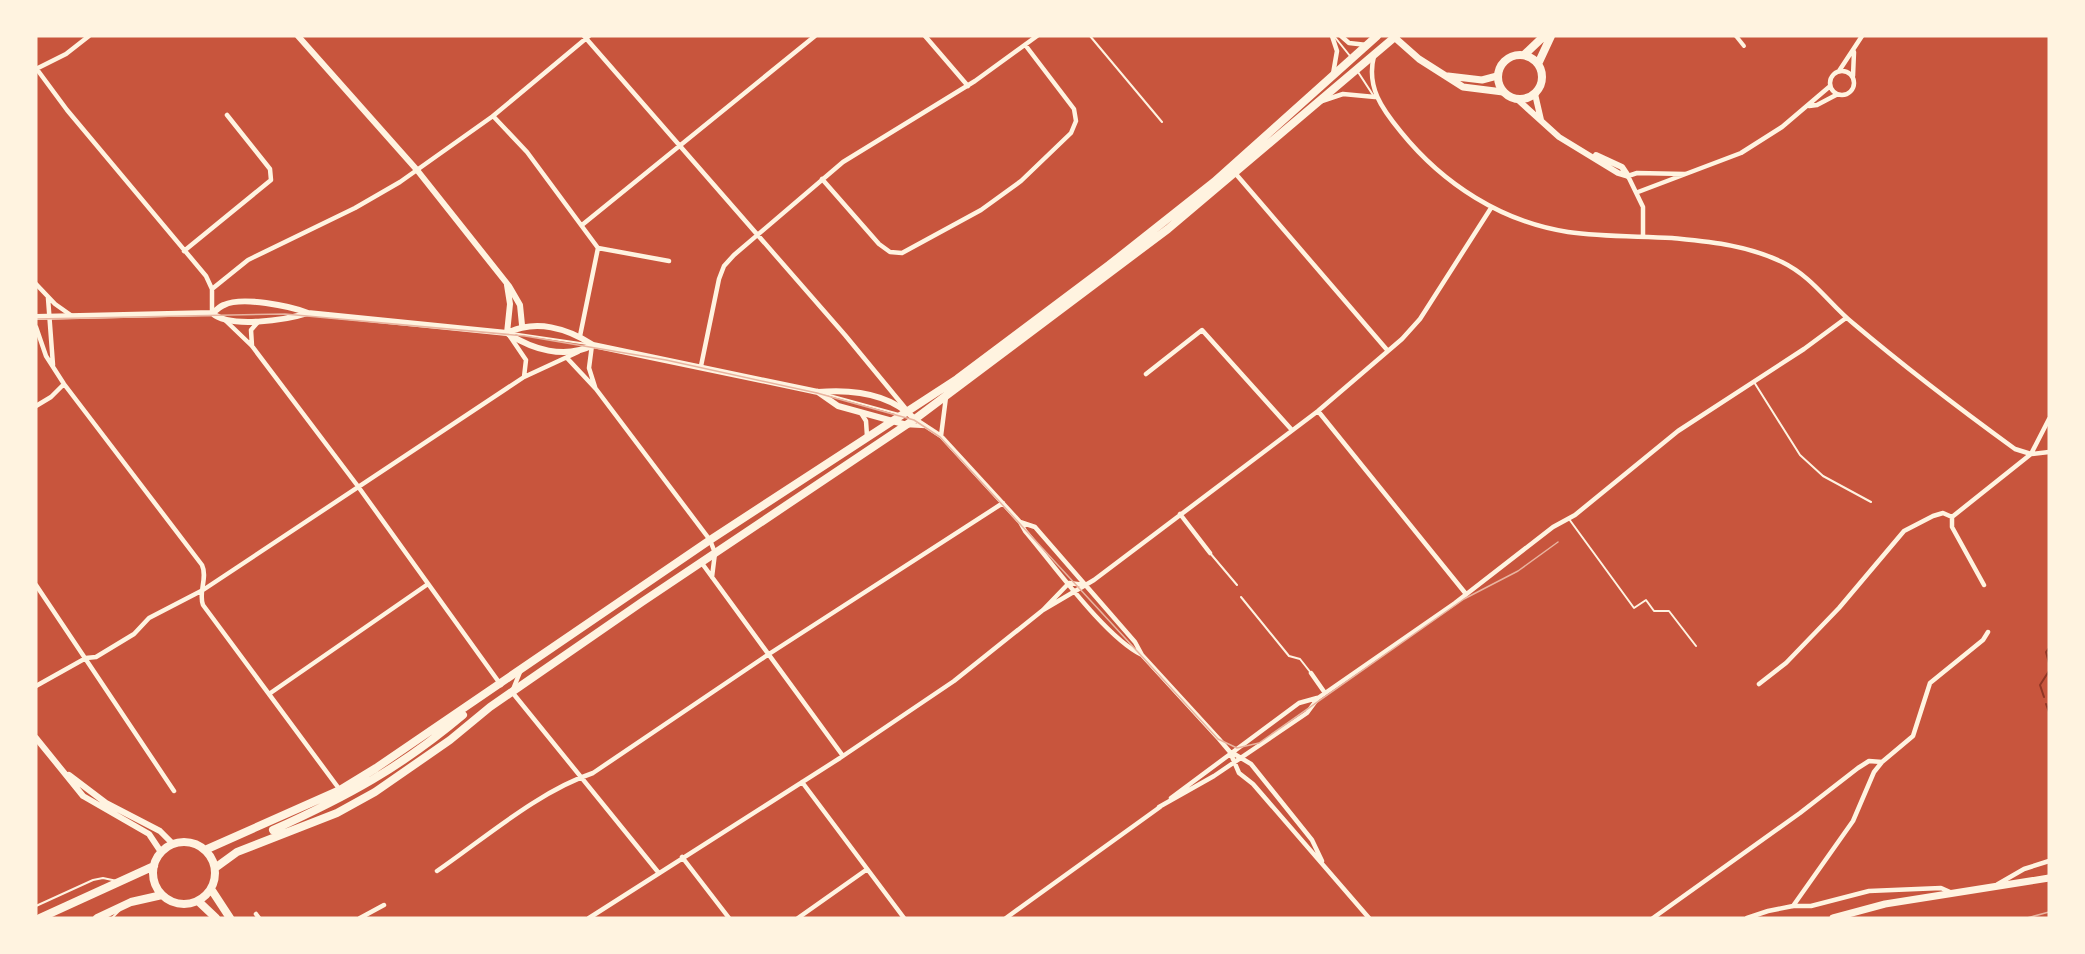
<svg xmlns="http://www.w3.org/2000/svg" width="2085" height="954" viewBox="0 0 2085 954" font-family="'DM Sans',sans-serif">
  <rect width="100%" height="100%" fill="#c8553d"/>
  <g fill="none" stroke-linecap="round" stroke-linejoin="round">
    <!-- stream -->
    <path stroke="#8f3625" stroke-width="2" d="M2049,648L2046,652L2049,663
      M2044,697L2040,685L2049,671
      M2046,704L2049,712"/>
    <!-- service -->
    <path stroke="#fff3e0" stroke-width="2" d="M1090,36L1162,122
      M1334,36L1350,56
      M1358,72L1373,95
      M512,333L587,344
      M1754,382L1800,455L1823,476L1871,502
      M826,394L899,414
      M1569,519L1634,608L1646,600L1654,611H1669L1696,646
      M1210,553L1237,585
      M1241,597L1289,656L1300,659L1311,673
      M36,906L93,880L103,878L117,881
      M112,918L120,910"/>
    <!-- pedestrian -->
    <path stroke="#fff3e0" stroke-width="4" d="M1736,36L1744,46"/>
    <!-- minor -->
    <path stroke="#fff3e0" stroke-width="4.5" d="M584,36L845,335L906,409
      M925,36L968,86
      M1332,36L1337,51L1333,74
      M1341,36L1349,43L1367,45
      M1374,56C1366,87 1382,109 1401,132C1443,184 1502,222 1568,232C1603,237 1638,236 1672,238C1711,242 1747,245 1782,262C1813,277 1829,304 1854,324C1906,368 1960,409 2015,449L2031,454L2049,452
      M36,68L67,110L206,276L212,289V313
      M36,69L66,54L89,36
      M1830 83a12 12 0 1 1 24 0a12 12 0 1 1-24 0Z
      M1839,71L1862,36
      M1853,76L1854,52
      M1322,101L1343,94L1375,97
      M1809,106L1817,105L1836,95
      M493,116L527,152L598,248L580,336
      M1235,173L1388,351
      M822,179L879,244L890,252L902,253L981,210L1021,181L1071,133L1076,121L1074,109L1026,46
      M1638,192L1741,153L1782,127L1829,87
      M582,225L815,36
      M1643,235V207L1628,176L1637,173L1685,174
      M598,248L669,261
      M184,251L271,180L270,169L227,115
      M36,284L55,304L72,316
      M212,289L248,260L355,208L400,182L493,116L589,36
      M48,298L53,365
      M226,321L252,346L357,485L501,685
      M36,327L46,356L64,384L202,565C208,578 198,592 203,605L340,790
      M509,335L526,360L524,377
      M592,345L589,368L595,387
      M252,346L251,330L258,322
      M567,358L596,389L710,540L715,553L712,577
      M701,366L719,279L724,266L734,255L843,162L975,81L1037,36
      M1146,374L1202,330L1291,429
      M36,406L51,397L64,384
      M1318,411L1466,594
      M861,413L866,421L867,436
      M915,419L941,436L1020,522L1025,531C1054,565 1105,637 1142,655
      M907,425L926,426
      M941,436L946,397
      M1180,514L1210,553
      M1020,522L1035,527L1135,642L1142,655L1219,739L1230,752L1239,773L1253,784L1369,918
      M701,562L843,756
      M36,585L174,791
      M1984,585L1952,527V517L2031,454L2049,419
      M1043,610L1094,580L1318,411L1402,339L1420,319L1491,208
      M520,672L512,692L658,872
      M1311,673L1325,693
      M1759,684L1786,663L1839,608L1904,531L1933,516L1943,513L1952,517
      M36,686L86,658L96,657L134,634L149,618L203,590L524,377L578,352
      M269,694L428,584
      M1231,752L1251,764L1312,840L1322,861
      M802,782L904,918
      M1171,798L1299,703L1317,698
      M1159,807L1214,776L1307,713L1318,698L1455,603L1553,527L1575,515L1678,431L1804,349L1846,318
      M682,857L729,918
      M437,871C485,838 539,791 593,773L769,654L1003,503
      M1998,884L2024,869L2049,861
      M1793,906L1853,821L1874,772L1882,762L1913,736L1930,683L1983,640L1988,632
      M256,914L259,918
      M360,918L384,905
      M589,918L840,758L954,681L1043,610L1069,583L1085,585
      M798,918L866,870
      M1006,918L1160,807
      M1653,918L1800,813L1858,768L1869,761L1882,762
      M1747,918L1768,911L1793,906H1811L1869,891L1941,888L1950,892"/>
    <!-- tertiary -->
    <path stroke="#fff3e0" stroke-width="6" d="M298,36L417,170L509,286L520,305L522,325
      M1535,94L1541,120
      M1517,99L1559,137L1618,173L1628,176
      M1596,155L1622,167L1628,176
      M507,285L510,304L507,333
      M212,313C230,329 286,320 308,313
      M36,317L212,313C216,311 220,306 224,305C242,296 290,306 308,313L507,333C532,349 564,360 593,345
      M507,333C536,319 567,328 593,345L818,392C853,389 889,393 915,419
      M818,392L838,406L907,425
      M36,738L83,796L149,834L161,852
      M69,775L106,803L160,831L173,844"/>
    <!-- secondary -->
    <path stroke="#fff3e0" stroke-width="7" d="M1393,36L1419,59L1463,87L1503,92
      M1448,76L1482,80L1497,76
      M1833,918L1885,904L2049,878"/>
    <!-- primary -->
    <path stroke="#fff3e0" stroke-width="8" d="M1498 77a22 22 0 1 1 44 0a22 22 0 1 1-44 0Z
      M1524,55L1544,36
      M1538,64L1551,36
      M273,830C348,796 400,768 463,715
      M153 873a31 31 0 1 1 62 0a31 31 0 1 1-62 0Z
      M205,850L340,790L376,768L710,540L957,379L1109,265L1214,182L1377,36
      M215,868L237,852L337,813L375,792L450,740L490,707L642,602L915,419L1168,229L1396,36
      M211,889L230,918
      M198,901L216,918
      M40,918L154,866
      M97,918L131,902L162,895"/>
    <!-- tram -->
    <path stroke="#e9b49f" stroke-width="1.5" d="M36,319L285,314L525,336L666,360L817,393L914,420L940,437L1218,739L1237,748L1259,743L1464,599L1518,571L1558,542
      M2027,918L2049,912"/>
  </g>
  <!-- border -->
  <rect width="2085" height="954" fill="none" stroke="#fff3e0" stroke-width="75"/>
</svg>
